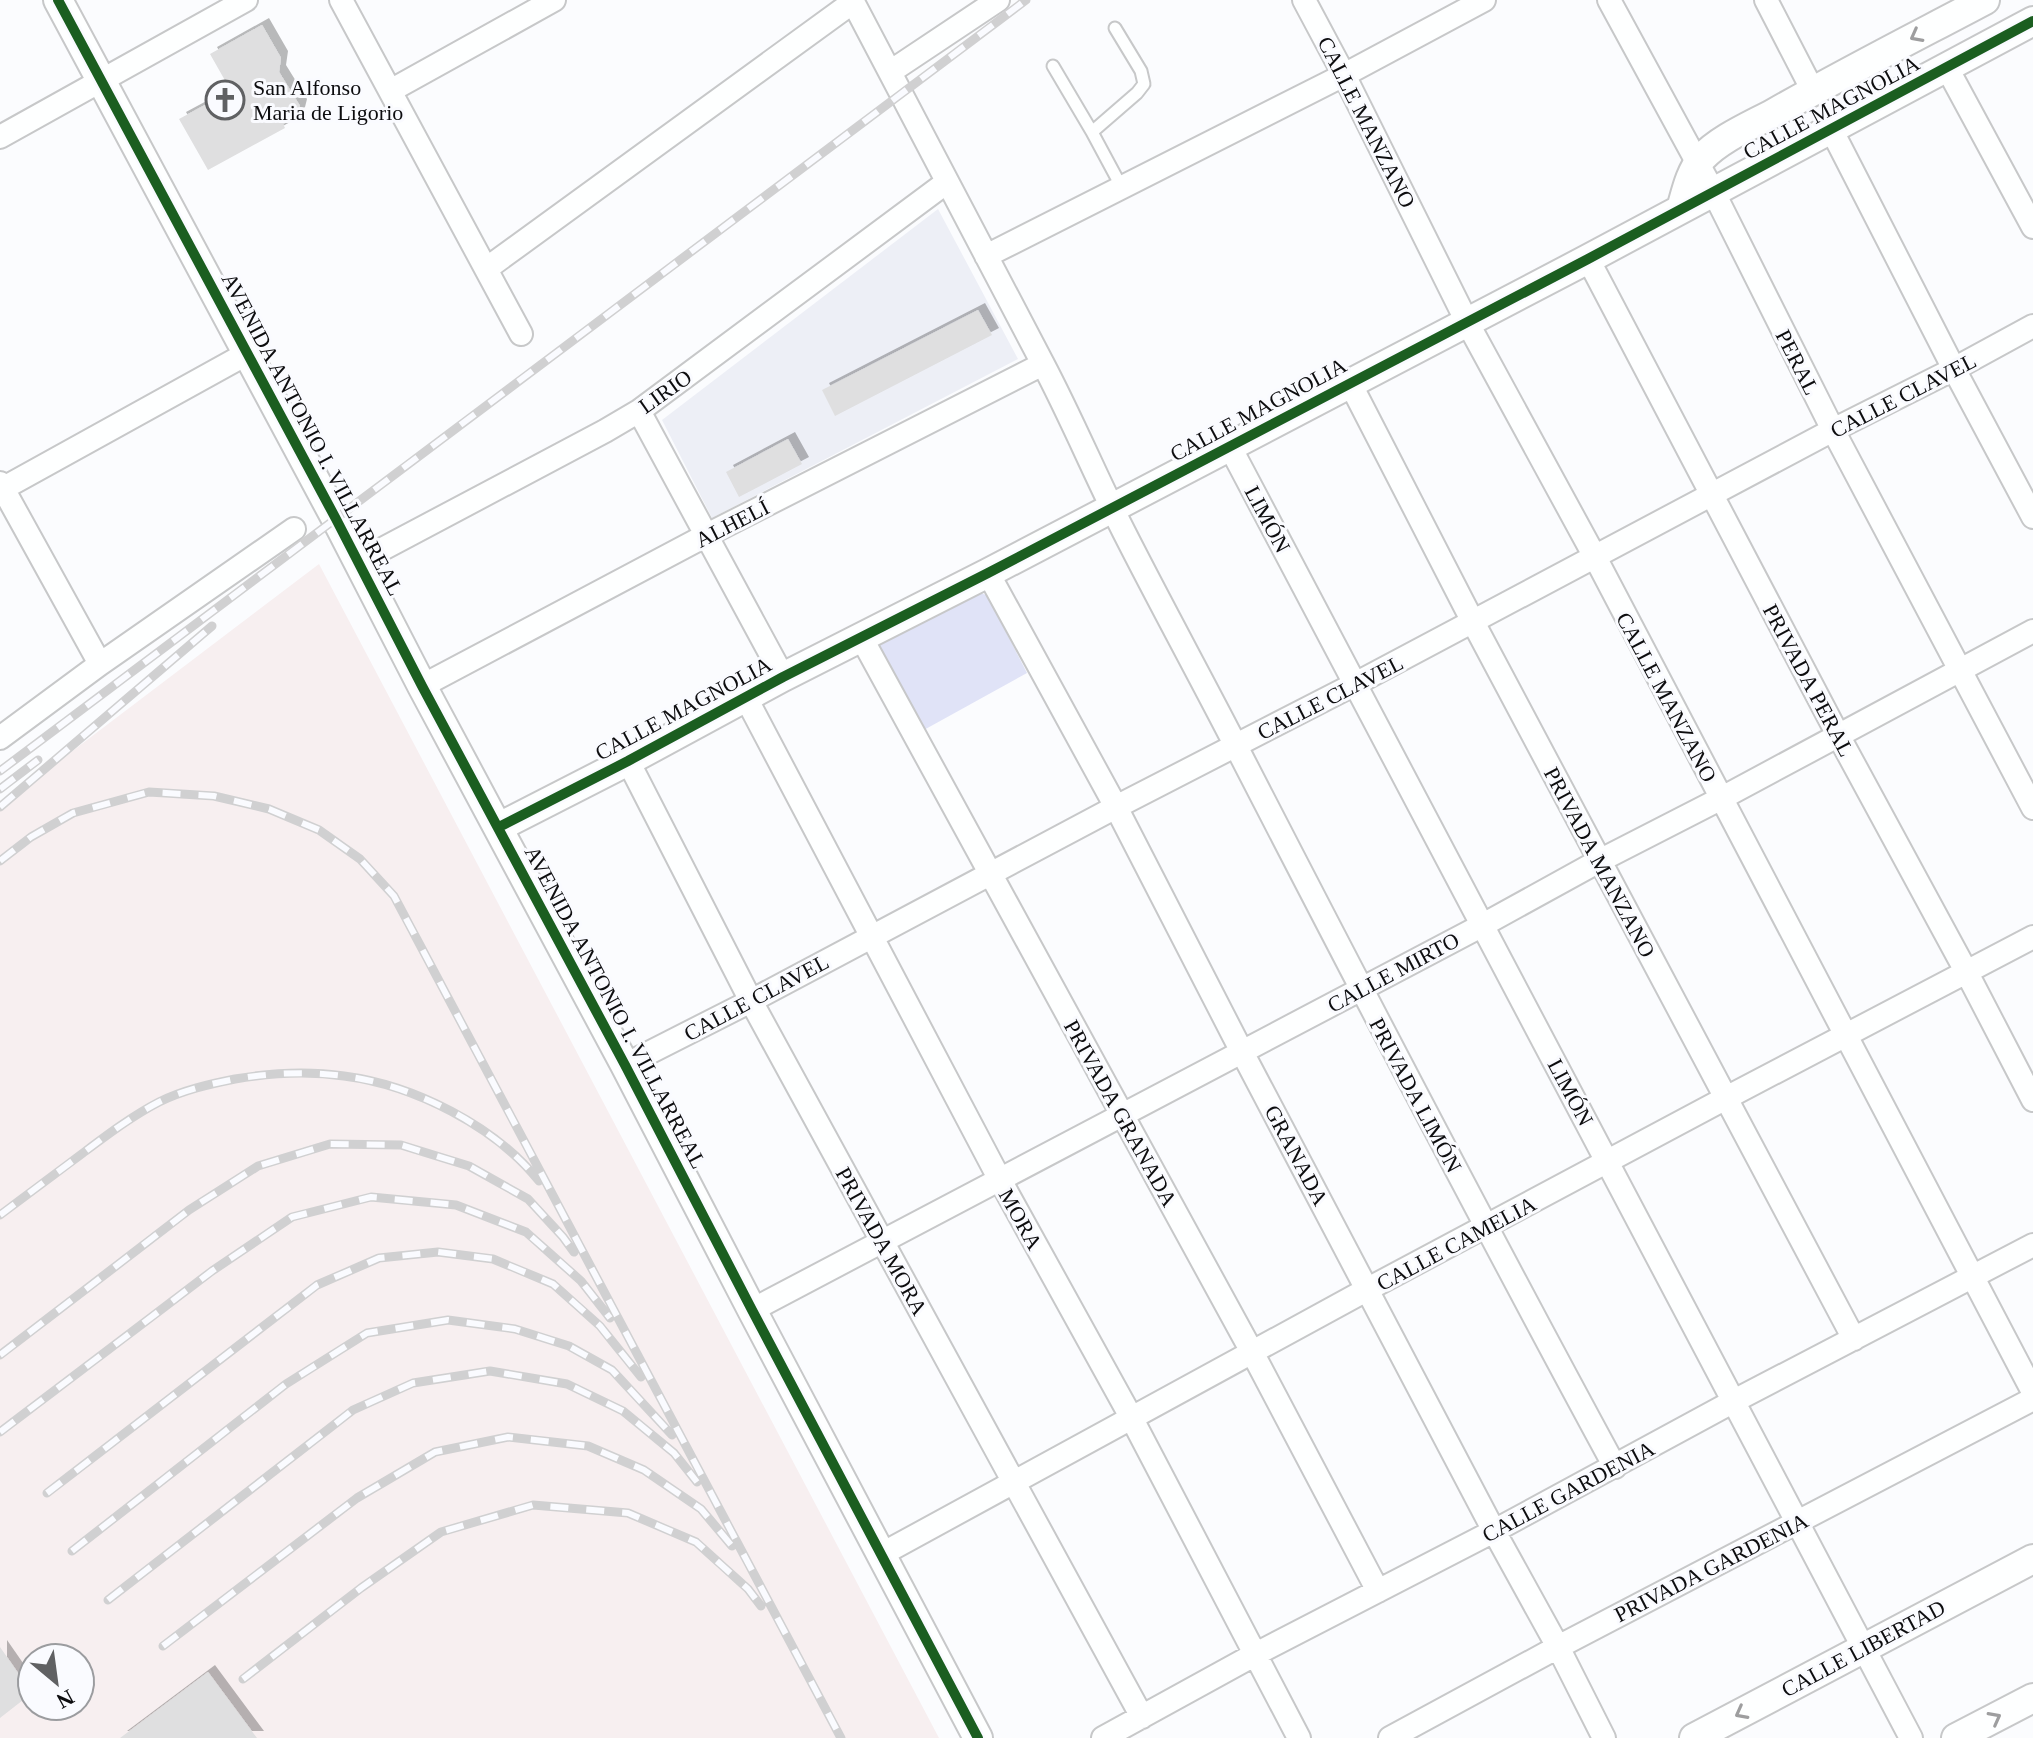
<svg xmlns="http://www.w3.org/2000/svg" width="2033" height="1738" viewBox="0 0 2033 1738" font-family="Georgia,serif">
  <defs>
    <filter id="shadow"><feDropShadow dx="7" dy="-7" stdDeviation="0" flood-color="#0004"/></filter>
  </defs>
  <rect width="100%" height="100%" fill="#fbfcfe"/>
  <!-- industrial -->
  <path fill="#f7eff0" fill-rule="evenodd" d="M319,564L939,1738H0V806ZM32,1658H80V1706H32Z"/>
  <!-- built -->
  <path fill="#edeff6" d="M938,209L1018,359L712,518L662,420Z"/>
  <!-- green -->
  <path fill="#e0e3f7" d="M979,593L987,595L1027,673L922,731L879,649L880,641Z"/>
  <!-- building -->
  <path fill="#dfdfe0" filter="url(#shadow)" d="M262,25L281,58L279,72L300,106L298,114L283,124L285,128L208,170L179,119L231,91L210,54Z
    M978,310L992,335L835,416L822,390Z
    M788,439L802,464L739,497L726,472Z
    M0,1647L32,1693L0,1718Z
    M208,1672L257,1738H120Z"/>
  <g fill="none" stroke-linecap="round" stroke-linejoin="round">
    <defs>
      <path id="service" d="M1115,28L1141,71L1144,84L1137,93L1092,132L1121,186
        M1053,66L1092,132"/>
      <path id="minor" d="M341,0L521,334
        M852,0L1043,364C1072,419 1096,477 1124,532C1161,605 1200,676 1237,748C1361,989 1486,1229 1615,1467
        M1304,0L1344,75L1467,322L1595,557L2033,1392
        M1609,0L1714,193L1833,430L2033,808
        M1766,0L1813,91
        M1947,68L2033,227
        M890,72L998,0
        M390,91L554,0
        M1831,129L1954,369L2033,517
        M0,137L246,0
        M986,256L1344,75L1484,0
        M1588,259L1838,735L1967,973L2033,1100
        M486,269L853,2
        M1350,383L1473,622L1854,1339
        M639,411L783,677
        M1230,447L1911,1738
        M0,483L100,664
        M0,490L248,353
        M358,562L605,431L639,411L947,182
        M988,573L1116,807L1242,1052L1494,1531L1558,1647L1604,1738
        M861,637L1252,1352L1378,1591
        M422,686L705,536L1043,364
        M746,698L1000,1180L1131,1417L1299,1738
        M0,738L100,664L294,529
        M628,761L751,1001L1142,1717
        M625,1065L751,1001L1116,807L1355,684L1833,430L1954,369L2033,326
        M752,1310L1481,926L1599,861L1720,799L2033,631
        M882,1554L1368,1289L1726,1098L2033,937
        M1103,1738L1254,1655L1494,1531L1734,1401L2033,1245
        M1390,1738L1558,1647L2033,1399"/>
      <path id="tertiary" d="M58,0L336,519L422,686L625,1065L752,1310L978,1738
        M1681,209C1686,192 1690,172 1702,158C1719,139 1752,125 1774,113C1844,73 1915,37 1985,0
        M499,827L628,761L783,677L988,573L1588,259L2033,21
        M1694,1738L2033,1559
        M1956,1738L2033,1698"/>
    </defs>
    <!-- service casing -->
    <use href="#service" stroke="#c7c8c9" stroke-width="15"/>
    <!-- minor casing -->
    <use href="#minor" stroke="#c7c8c9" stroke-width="26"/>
    <!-- tertiary casing -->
    <use href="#tertiary" stroke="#c7c8c9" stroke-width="32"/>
    <!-- service -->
    <use href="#service" stroke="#feffff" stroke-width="11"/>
    <!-- minor -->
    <use href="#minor" stroke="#feffff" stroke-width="22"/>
    <!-- tertiary -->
    <use href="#tertiary" stroke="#feffff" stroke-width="28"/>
    <defs>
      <path id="rail" d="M0,771L1026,0
        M0,789L38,760
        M0,807L212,626
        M0,861L31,837L73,813L149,792L214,796L269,809L319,830L360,859L394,896L841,1738
        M0,1215C28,1194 55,1174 83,1153C107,1135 132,1116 159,1102C183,1090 210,1084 235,1079C270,1073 309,1071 344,1076C414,1085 495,1126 539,1181
        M0,1355L189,1210L258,1166L330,1144L401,1145L469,1166L528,1199L563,1237L574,1252
        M0,1432L212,1271L292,1217L371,1197L456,1205L526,1232L581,1281L610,1318
        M47,1493L317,1285L379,1258L438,1252L493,1259L553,1284L600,1326L641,1377
        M72,1551L286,1384L367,1333L448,1320L515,1329L569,1346L612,1370L672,1435
        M108,1600L353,1410L413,1383L490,1371L567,1384L623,1411L674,1453L697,1482
        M163,1646L357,1498L435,1452L508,1437L588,1446L644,1470L701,1509L732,1546
        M243,1679L361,1588L441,1532L533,1505L628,1513L696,1542L748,1589L761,1606"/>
    </defs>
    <!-- rail casing -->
    <use href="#rail" stroke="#d0d0d1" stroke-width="9"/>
    <!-- rail -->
    <use href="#rail" stroke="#fafbff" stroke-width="6" stroke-dasharray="18" stroke-linecap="butt"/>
    <defs>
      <path id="cycleway" d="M58,0L336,519L422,686L625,1065L752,1310L978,1738
        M499,827L628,761L783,677L988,573L1588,259L2033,21"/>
    </defs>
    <!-- cycleway casing -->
    <use href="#cycleway" stroke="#fafbff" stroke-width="15"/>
    <!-- cycleway -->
    <use href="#cycleway" stroke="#1b5e20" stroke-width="10"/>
  </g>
  <!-- one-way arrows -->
  <defs><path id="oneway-chevron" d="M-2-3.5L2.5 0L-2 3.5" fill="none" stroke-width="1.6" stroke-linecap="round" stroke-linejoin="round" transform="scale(2)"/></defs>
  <g stroke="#9e9e9f">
    <use href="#oneway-chevron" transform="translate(1916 36) rotate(152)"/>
    <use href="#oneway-chevron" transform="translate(1741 1713) rotate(152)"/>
    <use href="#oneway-chevron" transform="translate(1995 1718) rotate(-28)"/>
  </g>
  <!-- icons -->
  <defs>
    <symbol id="church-ring" viewBox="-11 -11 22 22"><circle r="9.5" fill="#fafbff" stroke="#606163" stroke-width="1.5"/><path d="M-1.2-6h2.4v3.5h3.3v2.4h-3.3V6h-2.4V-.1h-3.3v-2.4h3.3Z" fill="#606163"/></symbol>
  </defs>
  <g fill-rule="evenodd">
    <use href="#church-ring" x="203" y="78" width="44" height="44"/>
  </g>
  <g text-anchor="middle" stroke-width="6" stroke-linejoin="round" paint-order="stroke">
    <!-- poi labels -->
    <g font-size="22" fill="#0d0d0f" stroke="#fafbff" text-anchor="start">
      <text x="253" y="95">San Alfonso<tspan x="253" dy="25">Maria de Ligorio</tspan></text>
    </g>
    <!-- street labels -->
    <g font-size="22" fill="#0d0d0f" stroke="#fafbff">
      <text transform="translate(1831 107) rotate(-28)" y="8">CALLE MAGNOLIA</text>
      <text transform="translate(1367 122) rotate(63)" y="8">CALLE MANZANO</text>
      <text transform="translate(1798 362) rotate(63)" y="8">PERAL</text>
      <text transform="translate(665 391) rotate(-35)" y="8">LIRIO</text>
      <text transform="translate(1903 395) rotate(-27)" y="8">CALLE CLAVEL</text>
      <text transform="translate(1258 409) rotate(-28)" y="8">CALLE MAGNOLIA</text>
      <text transform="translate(313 434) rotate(62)" y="8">AVENIDA ANTONIO I. VILLARREAL</text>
      <text transform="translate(1268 519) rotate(62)" y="8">LIMÓN</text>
      <text transform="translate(732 523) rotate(-27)" y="8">ALHELÍ</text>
      <text transform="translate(1809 680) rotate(62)" y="8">PRIVADA PERAL</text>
      <text transform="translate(1330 697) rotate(-27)" y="8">CALLE CLAVEL</text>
      <text transform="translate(1667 697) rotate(62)" y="8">CALLE MANZANO</text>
      <text transform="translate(683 708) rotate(-28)" y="8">CALLE MAGNOLIA</text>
      <text transform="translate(1600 862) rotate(62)" y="8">PRIVADA MANZANO</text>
      <text transform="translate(1393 972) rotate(-28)" y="8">CALLE MIRTO</text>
      <text transform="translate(756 997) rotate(-28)" y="8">CALLE CLAVEL</text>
      <text transform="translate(616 1007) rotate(62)" y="8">AVENIDA ANTONIO I. VILLARREAL</text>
      <text transform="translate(1571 1092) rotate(62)" y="8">LIMÓN</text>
      <text transform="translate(1416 1095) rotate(62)" y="8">PRIVADA LIMÓN</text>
      <text transform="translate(1121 1113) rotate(61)" y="8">PRIVADA GRANADA</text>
      <text transform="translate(1297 1155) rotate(62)" y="8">GRANADA</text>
      <text transform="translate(1021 1219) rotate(61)" y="8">MORA</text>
      <text transform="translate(882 1241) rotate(61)" y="8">PRIVADA MORA</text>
      <text transform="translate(1456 1243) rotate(-28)" y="8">CALLE CAMELIA</text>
      <text transform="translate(1568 1491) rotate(-28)" y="8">CALLE GARDENIA</text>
      <text transform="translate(1711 1567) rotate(-27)" y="8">PRIVADA GARDENIA</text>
      <text transform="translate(1863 1648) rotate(-28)" y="8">CALLE LIBERTAD</text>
    </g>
  </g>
  <!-- north arrow -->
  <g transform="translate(56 1682) rotate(151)"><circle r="38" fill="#fafbff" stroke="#9b9c9f" stroke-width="2"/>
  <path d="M0-6L14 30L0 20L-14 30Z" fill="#606163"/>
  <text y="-12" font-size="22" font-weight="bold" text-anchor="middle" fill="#0d0d0f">N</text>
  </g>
</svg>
